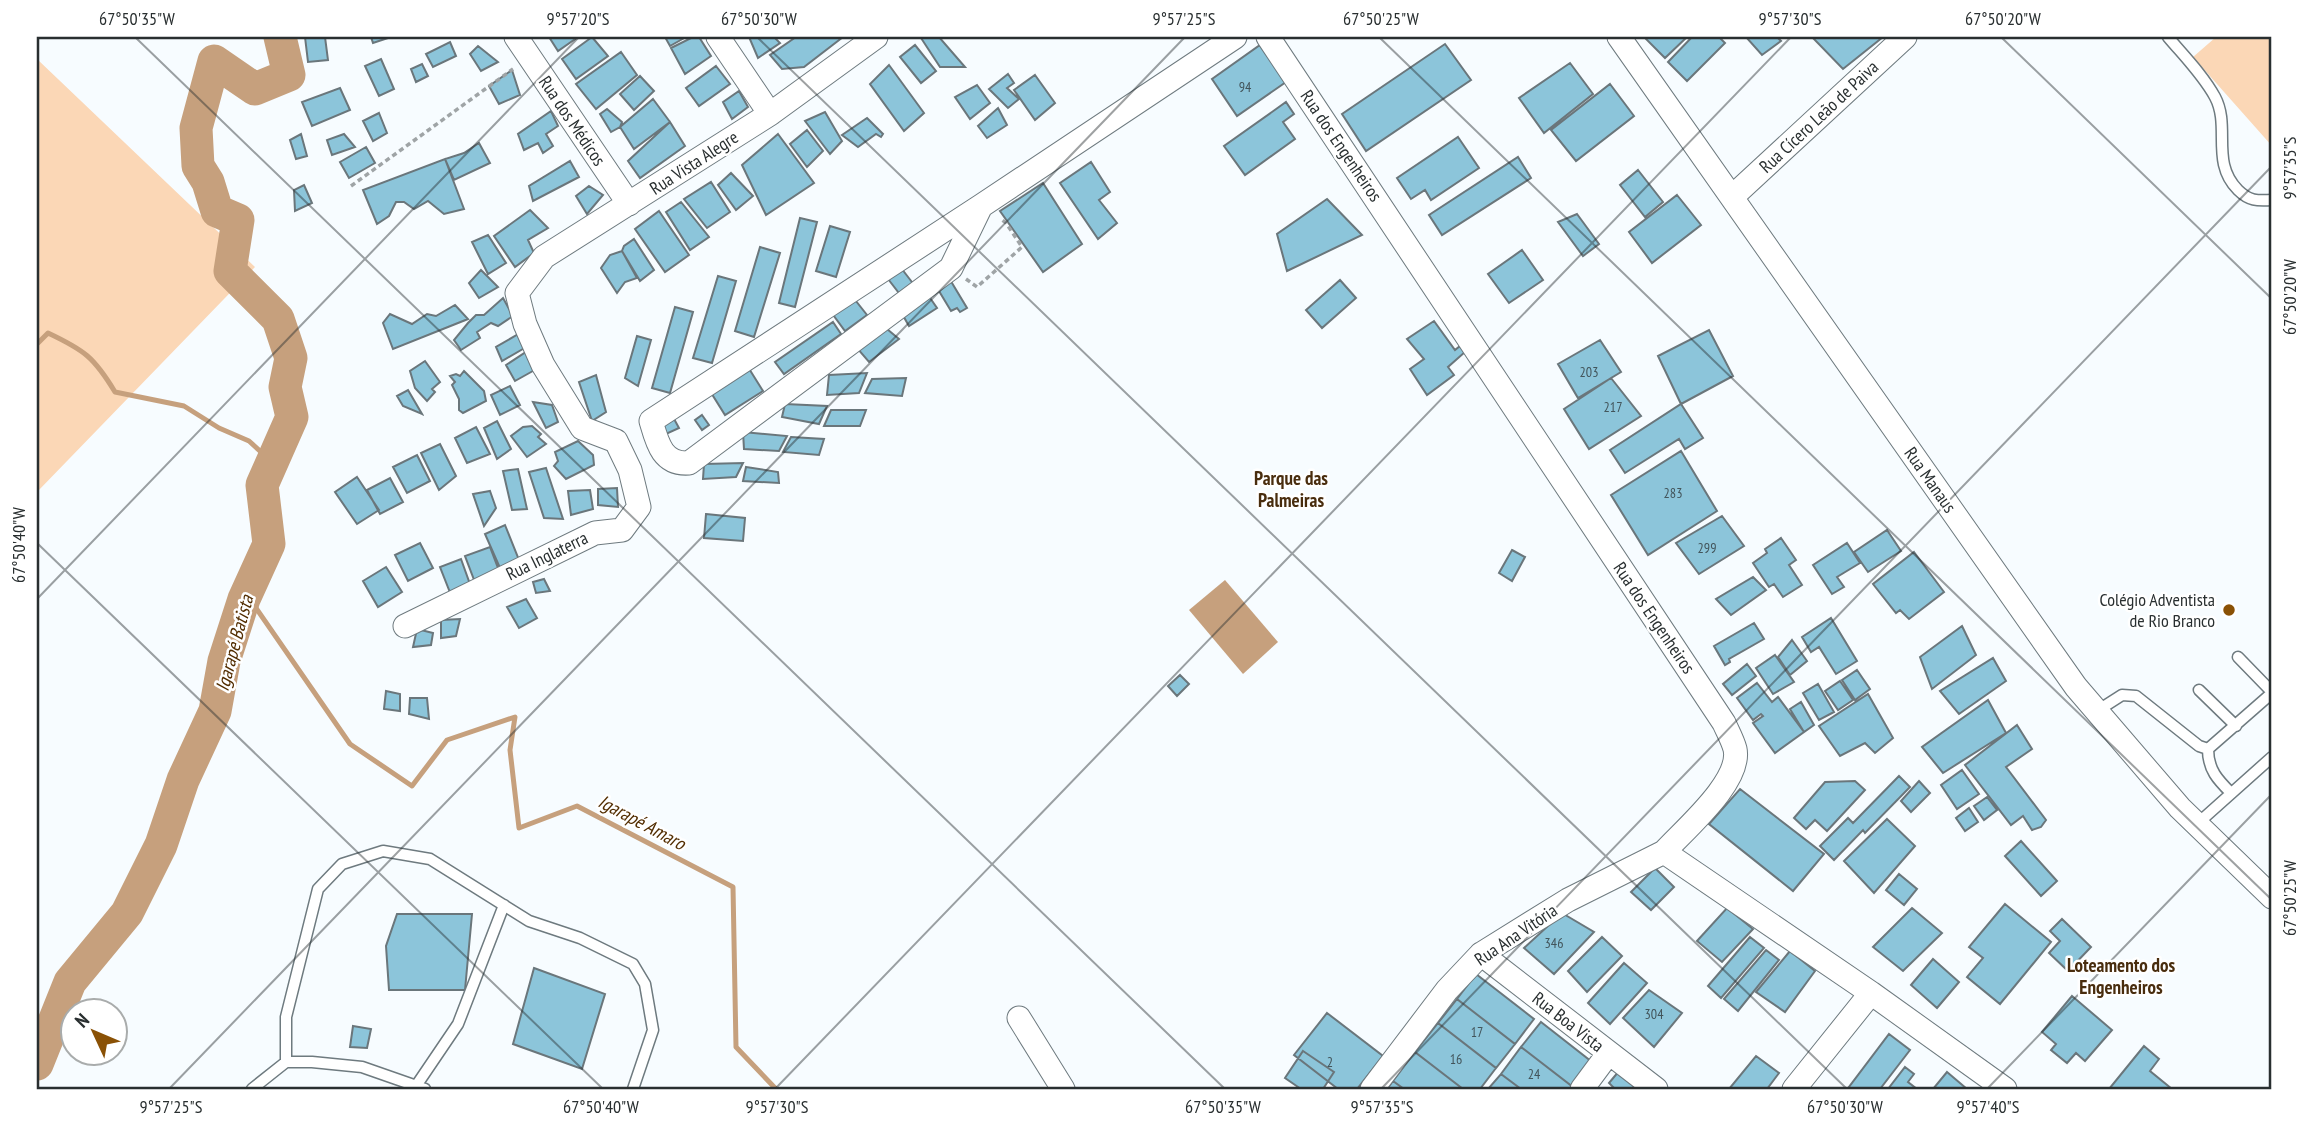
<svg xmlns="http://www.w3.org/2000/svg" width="2309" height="1126" viewBox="0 0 2309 1126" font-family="'PT Sans Narrow',sans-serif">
  <rect width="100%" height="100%" fill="#f7fcff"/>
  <!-- green -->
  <path fill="#fbd7b6" d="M2216,37H2272V146L2193,57Z
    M37,59L255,267L37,492Z"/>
  <!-- water -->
  <path fill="#c6a07d" d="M1225,580L1278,642L1243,674L1189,610Z"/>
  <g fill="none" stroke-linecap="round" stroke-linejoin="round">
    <!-- stream -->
    <path stroke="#c6a07d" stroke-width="5" d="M37,344L48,333C84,350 94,357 115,392L184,406L219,428L249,441L272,462
      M247,595L350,744L412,786L447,740L515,717L510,750L519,828L577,806L733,887L736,1047L776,1089"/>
    <!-- river -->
    <path stroke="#c6a07d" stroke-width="33" d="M37,1064L70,982L127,913L161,845L183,780L215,711L224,661L244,599L269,544L262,485L292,417L285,387L291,358L278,319L230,271L238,220L217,211L208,182L198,166L196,128L214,61L255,89L289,75L280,37"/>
  </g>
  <!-- building -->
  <path fill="#8cc5da" stroke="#6a767b" stroke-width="2" d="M305,37H325L328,60L308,62Z
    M371,37H391L373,43Z
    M549,37H578L558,51Z
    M592,37L608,56L576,79L562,59Z
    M665,37H686L670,46Z
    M693,37H699L711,56L685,74L671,48Z
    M749,37H774L780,43L758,58Z
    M796,37H843L804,67L782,69L770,55Z
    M923,37H939L965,67H940L921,38Z
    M1649,37H1687L1665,58L1646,39Z
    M1692,37H1719L1725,43L1687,81L1668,62Z
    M1746,37H1777L1781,41L1762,55Z
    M1812,37H1883L1843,69Z
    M450,42L456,56L433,67L426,54Z
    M1445,44L1471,80L1366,151L1342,114Z
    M915,45L936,71L921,83L900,57Z
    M1260,45L1286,82L1237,116L1212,79Z
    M478,46L498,62L481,71L470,54Z
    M621,52L637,75L596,109L576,84Z
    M381,59L394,89L379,96L365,66Z
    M1570,63L1593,94L1544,133L1519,98Z
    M422,64L428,76L416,82L411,69Z
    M889,65L924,113L904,131L870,84Z
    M716,66L730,84L699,106L686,88Z
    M512,70L520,95L499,104L489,86Z
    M1008,74L1014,83L1007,88L1019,99L1008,108L989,89Z
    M1035,75L1055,103L1035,120L1014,90Z
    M640,76L654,91L634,110L620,94Z
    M1610,84L1634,116L1576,161L1551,130Z
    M977,85L990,103L970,119L955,97Z
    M340,88L350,110L312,126L302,102Z
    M739,91L748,107L732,119L723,102Z
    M653,99L670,122L634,149L620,127Z
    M1286,102L1294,114L1283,122L1295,139L1245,175L1224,146Z
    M998,108L1007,125L987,138L978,126Z
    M607,109L622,122L620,127L611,132L600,114Z
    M551,111L558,126L546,134L553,146L543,153L538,143L524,150L518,134Z
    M825,112L842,141L830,154L805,121Z
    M379,113L387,133L373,141L363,121Z
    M867,118L883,134L881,137L876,134L858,147L842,135Z
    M670,122L685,146L640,178L628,161Z
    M807,130L823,151L807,167L790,144Z
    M301,134L307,156L296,159L290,140Z
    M344,134L355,147L332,155L327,140Z
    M778,134L814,183L766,215L742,165Z
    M1458,137L1479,168L1431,200L1425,190L1411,199L1397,178Z
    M479,143L490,163L454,180L445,159L464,153Z
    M366,147L375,163L349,178L340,162Z
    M1518,157L1531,178L1442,235L1429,215Z
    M445,159L464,209L444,214L428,201L414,209L404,202H396L389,216L377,224L363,190Z
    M570,161L579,177L533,201L529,186Z
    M1091,162L1110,192L1099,200L1117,223L1098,239L1060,183Z
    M1638,170L1663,202L1645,217L1620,185Z
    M731,173L753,196L736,210L718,185Z
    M711,182L730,212L707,228L684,199Z
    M1043,183L1082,244L1043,272L1000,211Z
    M304,185L312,203L295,211L294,190Z
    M589,186L603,195L587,214L576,196Z
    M1677,195L1701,225L1652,263L1629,232Z
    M1327,199L1362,235L1287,271L1277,234Z
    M681,202L709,237L690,250L666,212Z
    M530,210L548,228L528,240L534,253L515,267L494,236Z
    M659,211L689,255L665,272L635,229Z
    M1577,214L1599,244L1583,256L1558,222Z
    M800,218L817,222L795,307L779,303Z
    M830,226L850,232L836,277L816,271Z
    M488,235L506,263L488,274L472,242Z
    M634,239L654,270L640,281L622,251L624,246Z
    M760,247L780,253L754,337L735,331Z
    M1522,250L1543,280L1509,303L1488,274Z
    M622,251L637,278L625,282L617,293L601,268L610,255Z
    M898,264L915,286L902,297L885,275Z
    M481,270L498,287L479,298L469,283Z
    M718,276L736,281L712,363L693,358Z
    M949,278L967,308L960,312L957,308L951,311L936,286Z
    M1340,280L1356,298L1322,328L1306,310Z
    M928,295L937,308L909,326L901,312Z
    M852,296L867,315L845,331L831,312Z
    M503,298L513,316L498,326L491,323L477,332L480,338L461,350L454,340L468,323L476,315H484Z
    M455,305L468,319L393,349L383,323L390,314L412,324L427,314L436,316Z
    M675,307L693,312L670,393L652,388Z
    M1434,321L1455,350L1460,346L1465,352L1448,367L1454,375L1427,395L1410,369L1424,359L1407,339Z
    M833,322L841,334L784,374L775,362Z
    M887,329L899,339L869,362L857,348Z
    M1709,330L1733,376L1681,404L1658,356Z
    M520,333L528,346L502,361L496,347Z
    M637,336L651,340L638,386L625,378Z
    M1600,340L1621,372L1578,398L1558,364Z
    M529,350L540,367L515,381L506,365Z
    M425,361L440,382L432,389L435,392L427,401L415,388L410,371Z
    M748,367L763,391L725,415L710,391Z
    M464,371L484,391L486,401L463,413L459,410V399L452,385L455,382L450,376L456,374L460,376Z
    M867,373L859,393L827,395L829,375Z
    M596,375L606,412L592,421L579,382Z
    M906,378L902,396L865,393L872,379Z
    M1611,378L1641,416L1589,449L1564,409Z
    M510,386L520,405L500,415L491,395Z
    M408,390L422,414L403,406L397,396Z
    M533,402L552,405L558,422L546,428Z
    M785,404L827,406L819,424L782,417Z
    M1681,404L1703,438L1685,449L1679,439L1625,473L1610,450Z
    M831,410H866L860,426H824Z
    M702,415L709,425L702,430L695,420Z
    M673,417L679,428L666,434L661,423Z
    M497,421L511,449L497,459L484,428Z
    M532,426L541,434L538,437L546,444L527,457L511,436L523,427Z
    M476,427L490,454L467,463L455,438Z
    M743,432L787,436L779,451L744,449Z
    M791,437L824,439L819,455L783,452Z
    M578,441L593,455L594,465L566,479L554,466L558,461L555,452Z
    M440,444L456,476L439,490L421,453Z
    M1681,451L1717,511L1648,555L1611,495Z
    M417,455L430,481L407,493L393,467Z
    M743,463L736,477L703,479L704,464Z
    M746,467L778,472L779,483L743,481Z
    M546,468L563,519L544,518L529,472Z
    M518,469L527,509L512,510L503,471Z
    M357,477L379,510L357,524L335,492Z
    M390,478L403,502L380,514L367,490Z
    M617,488L618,507L598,505V489Z
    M590,490L593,509L571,515L568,491Z
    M490,491L496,508L484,526L473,494Z
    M706,514L745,518L743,541L704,538Z
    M1722,516L1744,546L1699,574L1676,543Z
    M505,525L519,560L500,568L485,534Z
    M1887,530L1901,551L1868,572L1854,552Z
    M1781,538L1796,560L1789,565L1802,585L1783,597L1774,584L1769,587L1753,563L1767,553L1765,549Z
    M420,543L433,568L408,581L395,555Z
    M1847,543L1860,563L1837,577L1844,587L1832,594L1813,565Z
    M490,547L501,576L476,585L465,556Z
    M1512,550L1525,557L1512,581L1499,573Z
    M1914,552L1944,592L1909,619L1900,610L1896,613L1873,584Z
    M461,559L471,587L451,595L440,567Z
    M386,567L402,592L378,607L363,581Z
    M1753,577L1766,590L1731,615L1716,599Z
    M544,579L550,591L536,593L533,582Z
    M526,599L537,618L519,628L507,607Z
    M1831,618L1857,661L1836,674L1819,647L1811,652L1802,637Z
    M460,619L456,636L441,638V620Z
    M1754,623L1764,639L1729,659L1730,662L1725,665L1714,646Z
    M1962,626L1976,655L1932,689L1920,657Z
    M417,629L433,633L431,645L413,647Z
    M1792,640L1807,661L1790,675L1778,657Z
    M1775,655L1794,682L1773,694L1756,668Z
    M1993,658L2006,681L1959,714L1940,691Z
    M1747,664L1756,676L1732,695L1723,684Z
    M1857,670L1870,689L1855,700L1842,680Z
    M1180,675L1189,684L1177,696L1168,686Z
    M1840,681L1853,700L1838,710L1825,691Z
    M1757,683L1772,702L1778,697L1804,732L1775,753L1753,723L1763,716L1761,714L1753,720L1737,698Z
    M1818,684L1834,712L1819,720L1803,693Z
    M386,691L400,694V711L384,709Z
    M1868,694L1893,738L1875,753L1865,743L1840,756L1819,726Z
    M410,698H427L429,719L409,714Z
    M1988,700L2006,733L1943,773L1922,747Z
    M1801,702L1814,725L1804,732L1790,709Z
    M2017,725L2032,749L2006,767L2046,820L2041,827L2032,830L2023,816L2011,825L1965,765Z
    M1962,770L1979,794L1957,809L1941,785Z
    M1899,776L1910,787L1865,833L1863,830L1834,860L1820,846L1848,818L1853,823Z
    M1855,781L1865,790L1827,831L1815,820L1806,829L1794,818L1825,782Z
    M1919,781L1930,793L1911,812L1901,801Z
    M1740,789L1824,854L1793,891L1709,824Z
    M1987,797L1997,810L1984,820L1974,806Z
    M1969,808L1978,822L1965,831L1956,818Z
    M1887,819L1915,846L1874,893L1844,861Z
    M2021,841L2057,881L2041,896L2005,856Z
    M1655,868L1674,887L1651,910L1631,892Z
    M1899,874L1917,889L1904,905L1886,890Z
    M2005,904L2051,942L2000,1004L1967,977L1983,958L1969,947Z
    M1727,908L1753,929L1722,962L1697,941Z
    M1912,908L1942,933L1903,971L1873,947Z
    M1562,913L1594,932L1554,974L1524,948Z
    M397,914H472L465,990H389L386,946Z
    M2062,919L2091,947L2068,971L2049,953L2060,941L2050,931Z
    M1602,937L1622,956L1587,992L1568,971Z
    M1750,937L1764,948L1721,998L1708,986Z
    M1766,950L1779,960L1738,1011L1724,999Z
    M1790,951L1815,971L1785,1012L1756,992Z
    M1933,959L1959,982L1937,1008L1911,985Z
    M1624,963L1647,983L1610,1024L1588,1003Z
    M534,968L605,994L582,1069L513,1044Z
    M1476,974L1534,1019L1515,1044L1457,999Z
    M1649,990L1682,1013L1654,1047L1623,1018Z
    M2072,996L2112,1030L2085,1061L2076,1053L2067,1063L2051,1050L2056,1044L2042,1032Z
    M1457,999L1515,1044L1496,1068L1438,1023Z
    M1327,1013L1383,1056L1357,1089H1338L1294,1055Z
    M1541,1022L1592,1062L1573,1087L1521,1047Z
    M1438,1023L1496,1068L1480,1089H1463L1415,1052Z
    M353,1026L371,1029L367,1048L350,1047Z
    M1889,1034L1910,1050L1880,1089H1853L1849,1087Z
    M2144,1046L2159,1059L2150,1071L2172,1089H2109Z
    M1521,1047L1573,1087L1571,1089H1521L1501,1074Z
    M1303,1051L1334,1072L1323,1089H1301L1285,1078Z
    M1415,1052L1463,1089H1404L1393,1081Z
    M1756,1056L1779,1073L1767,1089H1729Z
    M1905,1067L1914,1074L1908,1082L1917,1089H1888Z
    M1619,1071L1635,1086L1631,1089H1615L1609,1083Z
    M1947,1072L1967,1089H1933Z
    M1501,1074L1521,1089H1488Z
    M1393,1081L1404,1089H1387Z"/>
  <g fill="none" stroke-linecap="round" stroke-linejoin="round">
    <defs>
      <path id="service" d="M2168,37C2184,56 2203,75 2215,97C2231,127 2210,162 2238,190C2249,201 2257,201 2272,200
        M2238,657L2272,692
        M2199,690L2236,726
        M2097,711L2122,695L2136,696L2199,746L2208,749L2272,693
        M2208,749C2208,770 2218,780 2231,793
        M2197,824L2272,757
        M286,1062V1017L318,889L342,864L383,851L430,859L529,921L580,938L633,964L645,984L653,1030L633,1089
        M416,1086L458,1024L504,905
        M252,1089L286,1062H312L362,1067L425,1089"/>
      <path id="minor" d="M516,37L629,204
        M718,37L770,114
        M1268,37L1724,723C1728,732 1733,741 1735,749C1742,781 1685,829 1664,852L1871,993L2005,1089
        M1619,37L2076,687L2180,808L2272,897
        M1732,197L1905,37
        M981,206L951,268L689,463C662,465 657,442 651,421L981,206L1235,37
        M405,626L595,533L622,530L639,507L630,470L616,441L582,428L543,365L525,324L517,293L544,257L770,114L876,37
        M1481,954L1656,1089
        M1019,1018L1063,1089
        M1372,1089L1447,990L1481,954L1568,900L1664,852
        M1582,1089L1608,1054
        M1794,1089L1871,993"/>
    </defs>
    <!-- service casing -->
    <use href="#service" stroke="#6e7a7f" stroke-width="13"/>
    <!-- minor casing -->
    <use href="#minor" stroke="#6e7a7f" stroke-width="25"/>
    <!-- path -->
    <path stroke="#9fa4a6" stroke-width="3.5" stroke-dasharray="5 3.5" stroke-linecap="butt" d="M351,186L513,69
      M966,279L977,287L1022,247L1006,223L1001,219"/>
    <!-- service -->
    <use href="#service" stroke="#fff" stroke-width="10"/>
    <!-- minor -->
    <use href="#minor" stroke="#fff" stroke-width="23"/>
  </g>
  <!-- ticks -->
  <path fill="none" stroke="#292f30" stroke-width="2" stroke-opacity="0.45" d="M135,37L1225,1089M757,37L1847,1089M1379,37L2272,900M2001,37L2272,299M37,543L603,1089M37,599L579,37M169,1089L1185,37M775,1089L1791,37M1381,1089L2272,166M1987,1089L2272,794"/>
  <!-- markers -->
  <circle fill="#8a5105" stroke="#fff" stroke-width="2.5" cx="2229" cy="610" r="7"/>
  <g text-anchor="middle" stroke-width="5" stroke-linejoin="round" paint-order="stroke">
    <!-- number labels -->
    <g font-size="14" fill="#42545a">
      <text x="1245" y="92">94</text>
      <text x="1589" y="377">203</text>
      <text x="1613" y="412">217</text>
      <text x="1673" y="498">283</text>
      <text x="1707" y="553">299</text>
      <text x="1554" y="948">346</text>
      <text x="1654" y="1019">304</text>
      <text x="1477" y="1037">17</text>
      <text x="1456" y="1064">16</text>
      <text x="1330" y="1067">2</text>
      <text x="1534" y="1079">24</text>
    </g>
    <!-- street labels -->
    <g font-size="18" fill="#292f30" stroke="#fff">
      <text transform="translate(1819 117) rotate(-43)" y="6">Rua Cícero Leão de Paiva</text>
      <text transform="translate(572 121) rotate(56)" y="6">Rua dos Médicos</text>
      <text transform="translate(1341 146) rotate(56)" y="6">Rua dos Engenheiros</text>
      <text transform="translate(694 163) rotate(-33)" y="6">Rua Vista Alegre</text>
      <text transform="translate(1930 480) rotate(55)" y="6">Rua Manaus</text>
      <text transform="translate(547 556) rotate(-26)" y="6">Rua Inglaterra</text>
      <text transform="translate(1654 618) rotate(56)" y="6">Rua dos Engenheiros</text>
      <text transform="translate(1516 935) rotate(-34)" y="6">Rua Ana Vitória</text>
      <text transform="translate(1568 1022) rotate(38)" y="6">Rua Boa Vista</text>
    </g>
    <!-- poi labels -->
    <g font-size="18" fill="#292f30" stroke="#fff" text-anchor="end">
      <text x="2215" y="606">Colégio Adventista<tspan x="2215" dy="21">de Rio Branco</tspan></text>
    </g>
    <!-- neighbourhood labels -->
    <g font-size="19" font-weight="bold" fill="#492d0e" stroke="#fff">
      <text x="1291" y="485">Parque das<tspan x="1291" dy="22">Palmeiras</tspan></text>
      <text x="2121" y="972">Loteamento dos<tspan x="2121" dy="22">Engenheiros</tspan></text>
    </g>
    <!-- water labels -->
    <g font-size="19" font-style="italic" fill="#522d00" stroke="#fff">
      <text transform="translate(234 643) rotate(-75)" y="7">Igarapé Batista</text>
      <text transform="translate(642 822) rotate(28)" y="7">Igarapé Amaro</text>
    </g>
  </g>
  <!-- border -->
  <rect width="2309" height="1126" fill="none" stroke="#ffffff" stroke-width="77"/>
  <!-- north arrow -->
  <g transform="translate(94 1032) rotate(314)"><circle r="33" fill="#ffffff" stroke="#a9acac" stroke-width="2"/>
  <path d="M0-5L12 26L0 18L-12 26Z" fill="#8a5105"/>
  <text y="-10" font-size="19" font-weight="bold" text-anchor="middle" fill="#292f30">N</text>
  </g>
  <rect x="38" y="38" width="2232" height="1050" fill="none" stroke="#292f30" stroke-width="2.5"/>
  <g font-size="18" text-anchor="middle" fill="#292f30">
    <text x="137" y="25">67°50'35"W</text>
    <text x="578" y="25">9°57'20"S</text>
    <text x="759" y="25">67°50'30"W</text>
    <text x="1184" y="25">9°57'25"S</text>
    <text x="1381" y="25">67°50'25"W</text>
    <text x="1790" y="25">9°57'30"S</text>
    <text x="2003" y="25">67°50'20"W</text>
    <text transform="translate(2290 168) rotate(-90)" y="6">9°57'35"S</text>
    <text transform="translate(2290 297) rotate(-90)" y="6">67°50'20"W</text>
    <text transform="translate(19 545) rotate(-90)" y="6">67°50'40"W</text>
    <text transform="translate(2290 898) rotate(-90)" y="6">67°50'25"W</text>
    <text x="171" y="1113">9°57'25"S</text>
    <text x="601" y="1113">67°50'40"W</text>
    <text x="777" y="1113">9°57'30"S</text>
    <text x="1223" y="1113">67°50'35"W</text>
    <text x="1382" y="1113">9°57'35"S</text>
    <text x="1845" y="1113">67°50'30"W</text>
    <text x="1988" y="1113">9°57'40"S</text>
  </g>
</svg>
